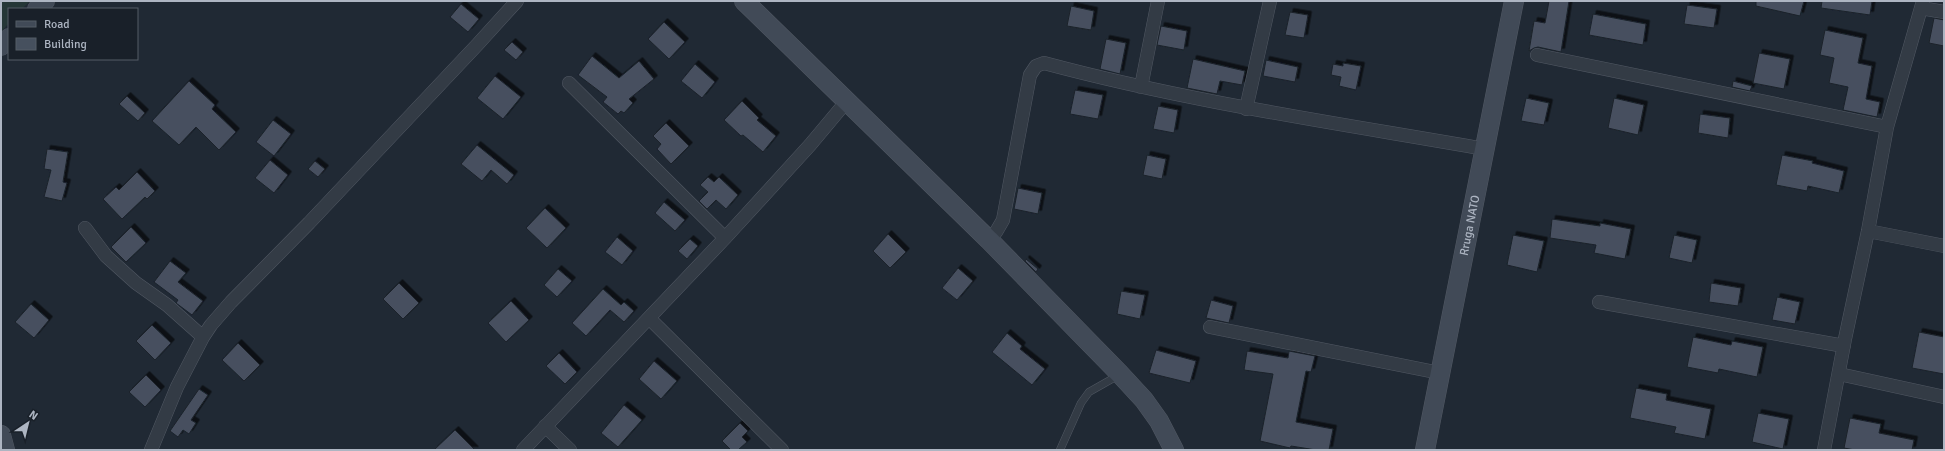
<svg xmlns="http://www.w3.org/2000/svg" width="1945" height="451" viewBox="0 0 1945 451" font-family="Signika,sans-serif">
  <defs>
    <filter id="shadow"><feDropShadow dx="3.5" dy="-3.5" stdDeviation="0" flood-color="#0009"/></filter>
  </defs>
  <rect width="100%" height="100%" fill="#202934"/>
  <!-- green -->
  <path fill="#253737" d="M1,1H30L22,9H9V23L1,32Z"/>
  <!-- building -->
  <path fill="#46505e" stroke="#1b222b" filter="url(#shadow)" d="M1549,1H1569L1561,52L1538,47L1534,48L1529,51L1534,21L1545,23Z
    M1756,1H1804L1800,16L1756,6Z
    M1822,1H1872L1870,15L1821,8Z
    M461,4L479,19L468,32L450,17Z
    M1687,5L1717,9L1714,28L1684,24Z
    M1071,6L1094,11L1091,30L1067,26Z
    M1290,12L1308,15L1304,38L1285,35Z
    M1593,14L1646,24L1643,45L1589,35Z
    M1934,18L1944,20V46L1929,43Z
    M664,22L685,42L669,59L648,39Z
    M1161,26L1187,31L1184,50L1157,45Z
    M1825,30L1863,38L1858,63L1872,66L1866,99L1880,102L1877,117L1843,110L1848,87L1829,83L1834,58L1820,55Z
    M1106,39L1126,43L1120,74L1100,69Z
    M512,42L523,52L516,60L504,50Z
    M1759,53L1790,59L1784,89L1753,83Z
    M592,56L619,78L639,61L654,79L629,99L633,103L624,113L621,111L618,114L603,102L607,97L578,75Z
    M1193,59L1245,71L1242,85L1220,81L1217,94L1187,88Z
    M1266,60L1298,67L1295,82L1263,76Z
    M1343,63L1361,66L1356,90L1339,86L1341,77L1331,75L1333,64L1343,66Z
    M695,64L715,82L702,98L681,81Z
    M495,76L521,97L503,119L477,98Z
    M189,81L215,105L212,109L236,132L219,150L196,127L179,145L152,121Z
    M1733,81L1752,86L1750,91L1732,87Z
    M1075,90L1103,95L1098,119L1070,114Z
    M127,96L145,113L138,121L119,104Z
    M1526,98L1549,103L1544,125L1521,121Z
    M1614,98L1644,105L1638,135L1608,128Z
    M742,101L759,118L757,120L776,136L763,152L743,135L741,136L724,120Z
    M1158,106L1178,110L1174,133L1153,129Z
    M1700,114L1730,118L1728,138L1698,133Z
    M273,120L291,134L274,156L256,142Z
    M666,123L689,146L671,164L657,149L661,144L653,136Z
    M477,145L514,175L507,184L491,170L482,181L461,164Z
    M47,149L68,152L63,182L67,183L62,201L44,197L51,170L44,169Z
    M1147,155L1166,159L1162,179L1143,175Z
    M1782,155L1813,161L1812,163L1844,171L1839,193L1808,186L1807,191L1776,185Z
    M270,160L288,175L274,193L255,178Z
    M315,161L325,169L318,177L308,169Z
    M137,172L155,191L147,199L145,197L122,219L103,199L116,187L119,190Z
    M708,177L714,182L719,177L738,195L726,209L716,200L707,209L699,201L708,192L700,185Z
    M1018,188L1042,193L1038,214L1014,209Z
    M664,202L685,220L675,231L655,213Z
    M545,208L566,228L547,248L526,228Z
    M1552,219L1600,226V223L1631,229L1625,259L1594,253L1596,245L1550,238Z
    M131,227L146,243L126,262L111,247Z
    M888,234L906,252L890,268L873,251Z
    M1513,235L1544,241L1537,272L1507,265Z
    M1674,235L1697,240L1692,263L1669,258Z
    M617,237L633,251L622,265L605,252Z
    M690,239L698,246L687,259L678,251Z
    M1026,259L1038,269L1036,272L1025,261Z
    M170,261L186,273L178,282L203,301L192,315L176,303L178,300L154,282Z
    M958,268L973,281L957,300L942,288Z
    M558,269L572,281L557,297L544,285Z
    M399,283L419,303L403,319L383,299Z
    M1711,283L1741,288L1738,306L1709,302Z
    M603,289L621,305L624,302L634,311L624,322L610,310L586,336L572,323Z
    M1121,291L1145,295L1140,319L1117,314Z
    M1777,297L1800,302L1795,324L1772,320Z
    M1211,300L1233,306L1229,323L1206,318Z
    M511,301L529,320L506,342L488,323Z
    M31,304L49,320L34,338L15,322Z
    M152,325L171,343L155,360L136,341Z
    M1919,332L1944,337V374L1912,368Z
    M1007,333L1022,346L1020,349L1045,369L1032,385L992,352Z
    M1693,337L1731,345L1732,341L1763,347L1757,377L1719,369L1718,373L1687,367Z
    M238,343L260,365L244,381L222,360Z
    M1156,350L1196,361L1190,383L1149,373Z
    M1247,351L1288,358L1289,351L1315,356L1311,372L1306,371L1296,422L1333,429L1329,450H1316L1291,446L1290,448L1260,441L1273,374L1244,370Z
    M559,353L577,372L565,384L546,366Z
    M654,361L677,381L661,399L639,379Z
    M146,375L161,390L145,407L129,392Z
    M1636,388L1667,394L1666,400L1711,409L1705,439L1674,433L1676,427L1630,418Z
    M199,389L208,395L191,420L196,423L189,434L183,430L178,437L170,431Z
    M624,405L642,420L618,447L601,433Z
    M1758,413L1789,419L1783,449L1752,442Z
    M1850,418L1881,424L1879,433L1914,440L1912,450H1855L1844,448Z
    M740,423L748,431L742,437L747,442L738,450H731L722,441Z
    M455,430L475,450H434Z"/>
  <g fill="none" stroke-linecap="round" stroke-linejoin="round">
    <defs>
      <path id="lane" d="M1060,450L1081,403L1089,392L1119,375"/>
      <path id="street" d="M1921,8L1944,12
        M1537,55L1887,127
        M569,83L725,238
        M1141,87L1158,1
        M1246,109L1270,1
        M85,228L106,256L136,283L167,305L203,337
        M1868,231L1944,246
        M989,240L996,232L1003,220L1030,75L1036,66L1044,63C1189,102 1337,123 1485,149
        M1599,302L1844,346
        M649,318L782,450
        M1210,327L1440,373
        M1839,374L1944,397
        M545,426L570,450
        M151,450L177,387L203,337L211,325L231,302L309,223L477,45L517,1
        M523,450L725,238L810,145L846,102
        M1824,450L1845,339L1868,231L1887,127L1923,1"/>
      <g id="secondary">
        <path d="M744,1L989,240L1120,374L1144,400L1159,421L1174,450"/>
        <path d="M37,9L45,1"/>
        <path d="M1,46L9,38"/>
        <path d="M1,435L5,450"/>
        <path id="s1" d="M1425,450L1514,1"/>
      </g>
    </defs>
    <!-- lane casing -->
    <use href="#lane" stroke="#515863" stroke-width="8"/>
    <!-- street casing -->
    <use href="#street" stroke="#515863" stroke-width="14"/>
    <!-- secondary casing -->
    <use href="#secondary" stroke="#515863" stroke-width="20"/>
    <!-- lane -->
    <use href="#lane" stroke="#333b45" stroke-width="7"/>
    <!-- street -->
    <use href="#street" stroke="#333b45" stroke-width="13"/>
    <!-- secondary -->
    <use href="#secondary" stroke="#414a57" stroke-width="19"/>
  </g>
  <g text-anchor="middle" stroke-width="3.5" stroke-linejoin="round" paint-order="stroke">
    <!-- street labels -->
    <g font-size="12" fill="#adb5c2" stroke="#192029">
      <text dy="4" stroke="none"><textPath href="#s1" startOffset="229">Rruga NATO</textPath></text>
    </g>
  </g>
  <!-- border -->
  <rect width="1945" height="451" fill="none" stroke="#adb5c2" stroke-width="4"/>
  <!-- legend -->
  <rect x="8" y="8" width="130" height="52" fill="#192029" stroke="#545c66"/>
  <rect x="16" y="21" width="20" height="6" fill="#414a57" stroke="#545c66"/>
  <text x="44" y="28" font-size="12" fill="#adb5c2">Road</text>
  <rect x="16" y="38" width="20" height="12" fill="#46505e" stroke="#545c66"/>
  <text x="44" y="48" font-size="12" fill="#adb5c2">Building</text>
  <!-- north arrow -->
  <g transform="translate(28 423) rotate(35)" stroke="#192029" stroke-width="3" paint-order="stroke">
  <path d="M0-3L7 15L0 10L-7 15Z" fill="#adb5c2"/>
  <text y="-6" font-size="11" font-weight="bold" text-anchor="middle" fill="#adb5c2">N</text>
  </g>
</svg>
